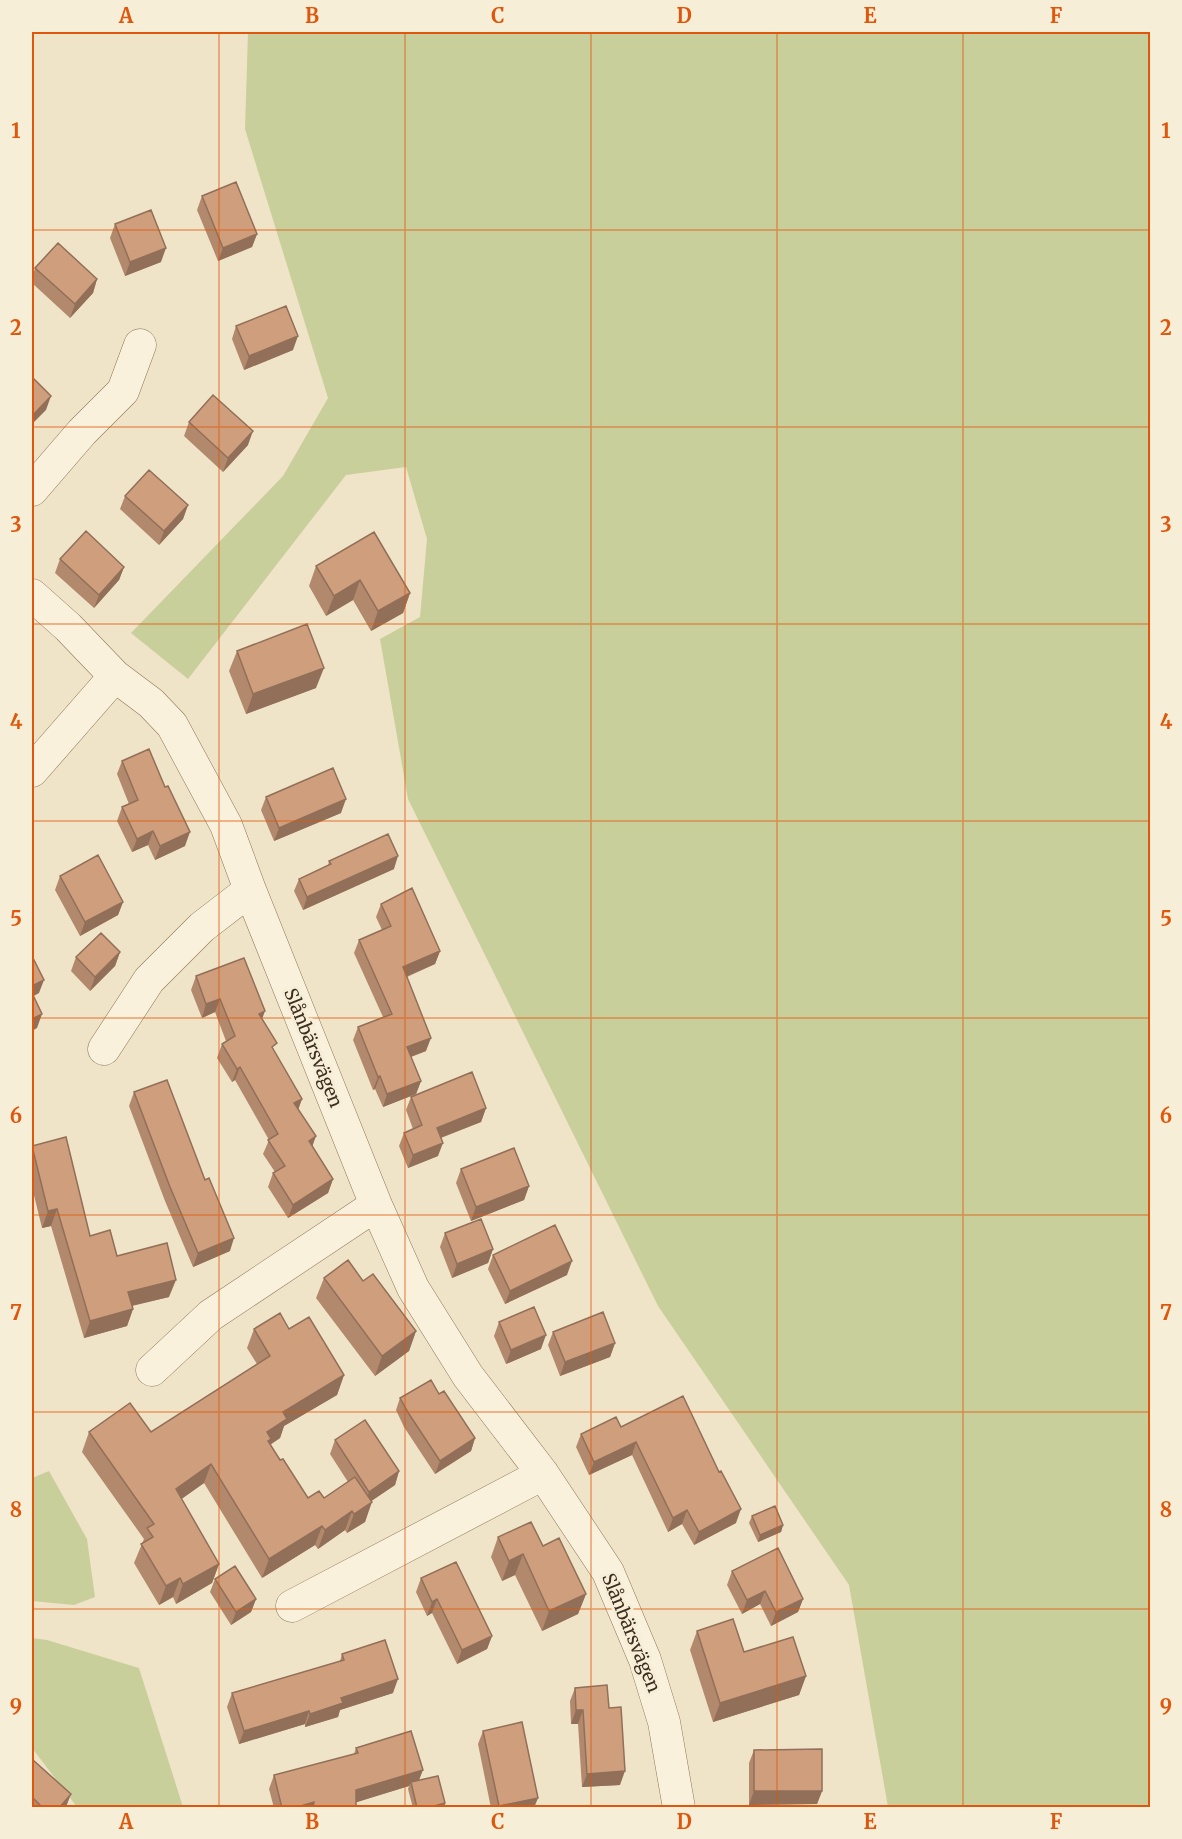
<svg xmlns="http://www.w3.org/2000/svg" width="1182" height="1839" viewBox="0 0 1182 1839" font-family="Merriweather,serif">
  <rect width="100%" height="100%" fill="#f0e4c8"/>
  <!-- green -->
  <path fill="#c9cf9b" d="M248,32H1150V1807H888L849,1585L658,1306L408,799L380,639L420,617L427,539L406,467L346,475L188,679L131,633L283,476L328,398L245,129Z
    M49,1471L87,1539L95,1597L74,1605L32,1601V1478Z
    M32,1638L47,1640L139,1668L183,1807H77L32,1748Z"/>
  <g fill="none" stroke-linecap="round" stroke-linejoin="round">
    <defs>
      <path id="minor" d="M32,490L82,432L123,391L140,345
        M32,595L68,627L115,676L151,703L172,725L226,825L250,890L376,1205L413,1288L468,1376L543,1474L608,1572L645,1660L664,1722L679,1808
        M32,771L115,676
        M104,1049L149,980L202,927L250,890
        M152,1370L211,1315L376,1205
        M292,1606L543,1474"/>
    </defs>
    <!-- minor casing -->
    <use href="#minor" stroke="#8d765c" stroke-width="33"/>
    <!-- minor -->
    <use href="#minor" stroke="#faf1dc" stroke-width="32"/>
  </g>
  <!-- wall -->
  <path fill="#b2896c" d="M202,196L257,234L252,247L218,261L197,210Z
    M115,224L161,262L125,276L110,238Z
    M35,268L97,279L93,293L70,318L32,283V279Z
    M236,326L293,350L244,370L232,339Z
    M189,422L248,445L223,472L184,436Z
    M125,496L188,505L183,519L159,545L120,509Z
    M60,559L124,567L119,580L94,608L55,573Z
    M316,566L410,593L403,613L371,631L353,600L326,616L309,586Z
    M237,651L316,688L246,714L229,671Z
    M122,761L185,846L155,860L148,845L132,852L117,821L122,807L129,804L117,774Z
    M266,797L341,813L274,841L261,810Z
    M329,861L394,869L303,910L294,891L299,879L328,866Z
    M60,876L123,902L118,915L80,936L55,890Z
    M381,904L440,951L435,964L407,977L426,1051L411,1057L421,1081L416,1094L383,1107L375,1089L373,1090L353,1040L358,1027L383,1017L354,953L359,940L382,930L376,917Z
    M120,952L115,966L90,991L71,971L76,957Z
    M196,976L262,1019L274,1051L302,1099L298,1109L312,1146L333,1179L328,1193L288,1218L268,1187L273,1173L275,1172L263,1154L269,1140L235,1080L232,1082L217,1058L222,1044L226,1041L215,1012L202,1018L191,990Z
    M134,1092L230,1251L193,1267L165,1201L129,1106Z
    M411,1097L486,1108L481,1122L441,1138L438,1156L408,1168L399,1146L404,1133L413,1129L406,1110Z
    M32,1146L90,1236L117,1256L169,1297L132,1306L133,1309L127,1326L84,1338L51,1226L42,1228L32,1187Z
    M461,1169L529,1186L524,1200L471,1221L456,1183Z
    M445,1233L493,1249L488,1263L452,1278L440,1247Z
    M493,1255L567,1275L505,1304L488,1269Z
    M324,1278L363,1281L416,1331L409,1351L375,1376L316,1298Z
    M499,1322L541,1349L506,1364L494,1336Z
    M254,1329H289L344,1375L337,1395L284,1426L280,1438L270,1445L308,1498H324L348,1482L330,1454L335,1440L399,1471L395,1485L371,1501L365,1522L347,1533L345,1530L318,1549L315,1545L262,1578L204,1483L181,1499L219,1564L212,1583L176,1604L173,1597L159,1605L134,1563L144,1539L82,1452L89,1432H151L257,1364L247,1348Z
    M553,1332L615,1343L610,1357L560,1376L548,1345Z
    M439,1394L475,1438L471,1451L435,1474L404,1427L396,1410L400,1398Z
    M621,1427L719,1472L736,1523L694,1545L682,1524L668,1532L632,1455L589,1475L576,1447L581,1434Z
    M752,1516L783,1525L781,1532L758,1542L749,1523Z
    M498,1537L543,1546L586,1594L578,1614L542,1631L515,1575L502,1581L491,1557Z
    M732,1571L803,1599L798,1612L771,1626L760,1604L742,1614L727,1585Z
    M421,1578L492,1636L487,1649L457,1664L432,1613L427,1616L416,1592Z
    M215,1579L256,1599L251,1612L231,1625L210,1592Z
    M697,1631L744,1652L806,1676L799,1695L713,1722L690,1650Z
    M342,1654L393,1693L340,1710L338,1717L305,1727V1724L239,1744L227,1707L232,1693L340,1661Z
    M575,1688L609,1708L620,1785L582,1787L578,1724H571L570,1701Z
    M483,1731L534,1808H491L478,1744Z
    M356,1748L419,1780L445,1803L444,1808H413L408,1789L409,1786L356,1802V1808H274L269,1789L274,1775L354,1754Z
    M754,1750L822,1791L817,1804L749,1805V1763Z
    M32,1761L66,1808H32Z"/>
  <!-- shaded-wall -->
  <path fill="#916f58" d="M257,234L252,247L218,261L223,248Z
    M166,248L161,262L125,276L130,262Z
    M97,279L93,293L70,318L75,304Z
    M298,336L293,350L244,370L249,356Z
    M51,396L46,410L32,424V416Z
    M253,431L248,445L223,472L228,458Z
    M188,505L183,519L159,545L164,531Z
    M124,567L119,580L94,608L99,595Z
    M360,580L353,600L326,616L334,596Z
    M410,593L403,613L371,631L378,611Z
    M324,668L316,688L246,714L253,694Z
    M346,799L341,813L274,841L279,828Z
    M153,831L148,845L132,852L137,839Z
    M190,832L185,846L155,860L160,846Z
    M398,856L394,869L303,910L307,897Z
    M123,902L118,915L80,936L85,922Z
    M440,951L435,964L398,980L403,967Z
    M120,952L115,966L90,991L95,977Z
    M44,980L39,993L32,997V986Z
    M220,999L215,1012L202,1018L206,1004Z
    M265,1011L260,1025L259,1014Z
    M42,1014L37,1028L32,1031V1019Z
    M431,1038L426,1051L402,1060L407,1047Z
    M240,1067L235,1080L232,1082L237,1069Z
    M380,1076L375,1089L373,1090L378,1077Z
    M421,1081L416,1094L383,1107L387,1094Z
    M302,1099L297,1113L294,1103Z
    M486,1108L481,1122L432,1141L437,1128Z
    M316,1136L311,1150L309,1141Z
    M443,1143L438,1156L408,1168L413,1155Z
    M333,1179L328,1193L288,1218L293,1205Z
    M529,1186L524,1200L471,1221L476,1207Z
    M57,1209L51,1226L42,1228L48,1211Z
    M234,1238L230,1251L193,1267L198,1253Z
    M493,1249L488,1263L452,1278L457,1264Z
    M572,1261L567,1275L505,1304L510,1291Z
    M176,1280L169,1297L122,1308L128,1292Z
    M133,1309L127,1326L84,1338L90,1321Z
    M416,1331L409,1351L375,1376L382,1356Z
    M546,1335L541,1349L506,1364L511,1350Z
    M615,1343L610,1357L560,1376L565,1362Z
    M344,1375L337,1395L284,1426L280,1438L268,1446L267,1432L283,1412Z
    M475,1438L471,1451L435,1474L440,1461Z
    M636,1442L632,1455L589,1475L594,1462Z
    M211,1464L204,1483L169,1508L176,1489Z
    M399,1471L395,1485L364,1506L369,1492Z
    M372,1502L365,1522L347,1533L354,1514Z
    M741,1509L736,1523L694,1545L699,1532Z
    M687,1510L682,1524L668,1532L673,1518Z
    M352,1511L345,1530L318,1549L325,1530Z
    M783,1525L781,1532L758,1542L760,1535Z
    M322,1526L315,1545L262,1578L269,1559Z
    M523,1554L515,1575L502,1581L509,1561Z
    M219,1564L212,1583L176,1604L183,1584Z
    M180,1578L173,1597L159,1605L166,1586Z
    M765,1591L760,1604L742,1614L747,1600Z
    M586,1594L578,1614L542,1631L549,1611Z
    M256,1599L251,1612L231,1625L236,1612Z
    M437,1599L432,1613L427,1616L432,1602Z
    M803,1599L798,1612L771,1626L776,1612Z
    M492,1636L487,1649L457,1664L462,1650Z
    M806,1676L799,1695L713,1722L720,1703Z
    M398,1679L393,1693L340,1710L338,1717L305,1727L310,1714L341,1698Z
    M576,1710H583L578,1724H571Z
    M309,1711L305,1724L239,1744L244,1731Z
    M423,1770L418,1783L411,1782L409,1786L351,1804L356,1790Z
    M625,1771L620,1785L582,1787L587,1774Z
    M754,1791H822L817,1804L749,1805Z
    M71,1794L66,1807L59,1808Z
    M538,1798L534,1808H498L499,1806Z
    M314,1802L312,1808H294Z
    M445,1803L444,1808H427Z"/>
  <!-- building -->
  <path fill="#cf9f7d" stroke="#916f58" stroke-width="1.5" d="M236,182L257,234L223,248L202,196Z
    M151,210L166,248L130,262L115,224Z
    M58,243L97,279L75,304L35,268Z
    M286,306L298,336L249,356L236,326Z
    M32,377L51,396L32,416Z
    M213,395L253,431L228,458L189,422Z
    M149,470L188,505L164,531L125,496Z
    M86,531L124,567L99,595L60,559Z
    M374,532L410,593L378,611L360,580L334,596L316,566Z
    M307,624L324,668L253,694L237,651Z
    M149,749L165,787L168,786L190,832L160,846L153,831L137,839L122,807L138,800L122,761Z
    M333,768L346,799L279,828L266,797Z
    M388,834L398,856L307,897L299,879L331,864L329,861Z
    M98,855L123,902L85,922L60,876Z
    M412,888L440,951L403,967L431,1038L407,1047L421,1081L387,1094L380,1076L378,1077L358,1027L392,1014L359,940L391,926L381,904Z
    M101,933L120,952L95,977L76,957Z
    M32,956L44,980L32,986Z
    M244,958L265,1011L259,1014L277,1043L272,1047L302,1099L294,1103L316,1136L309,1141L333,1179L293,1205L273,1173L285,1166L268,1140L278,1134L240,1067L237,1069L222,1044L235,1036L220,999L206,1004L196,976Z
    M32,993L42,1014L32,1019Z
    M472,1072L486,1108L437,1128L443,1143L413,1155L404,1133L422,1125L411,1097Z
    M167,1080L205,1180L209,1178L234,1238L198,1253L170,1187L134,1092Z
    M66,1137L90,1236L110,1230L117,1256L167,1243L176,1280L128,1292L133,1309L90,1321L57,1209L48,1211L32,1146Z
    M514,1148L529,1186L476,1207L461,1169Z
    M481,1219L493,1249L457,1264L445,1233Z
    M555,1225L572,1261L510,1291L493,1255Z
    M348,1260L363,1281L373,1274L416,1331L382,1356L324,1278Z
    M534,1307L546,1335L511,1350L499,1322Z
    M603,1312L615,1343L565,1362L553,1332Z
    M280,1313L289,1329L309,1317L344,1375L283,1412L287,1419L267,1432L271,1439L268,1441L280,1460L283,1459L308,1498L319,1491L324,1498L355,1477L372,1502L354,1514L352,1511L325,1530L322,1526L269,1559L211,1464L176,1489L219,1564L183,1584L180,1578L166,1586L141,1544L153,1537L147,1528L154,1524L89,1432L130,1403L151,1432L270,1356L254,1329Z
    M431,1380L439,1394L444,1391L475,1438L440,1461L409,1414L400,1398Z
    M683,1396L719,1472L721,1471L741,1509L699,1532L687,1510L673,1518L636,1442L594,1462L581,1434L616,1417L621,1427Z
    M365,1420L399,1471L369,1492L335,1440Z
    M775,1506L783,1525L760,1535L752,1516Z
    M531,1522L543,1546L559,1538L586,1594L549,1611L523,1554L509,1561L498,1537Z
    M778,1548L803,1599L776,1612L765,1591L747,1600L732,1571Z
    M456,1562L492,1636L462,1650L437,1599L432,1602L421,1578Z
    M235,1566L256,1599L236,1612L215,1579Z
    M733,1619L744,1652L793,1637L806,1676L720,1703L697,1631Z
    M385,1640L398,1679L341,1698L343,1703L310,1714L309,1711L244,1731L232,1693L344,1660L342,1654Z
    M607,1685L609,1708L621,1707L625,1771L587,1774L583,1710H576L575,1688Z
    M522,1722L538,1798L499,1806L483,1731Z
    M411,1731L423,1770L356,1790V1808H313L314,1802L294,1808H282L274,1775L358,1753L356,1748Z
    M822,1749V1791H754V1750Z
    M33,1760L71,1794L59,1808H43L32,1797V1761Z
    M438,1776L445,1803L427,1808H417L411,1782Z"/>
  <!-- grid -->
  <path fill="none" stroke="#df570d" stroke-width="1.5" stroke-opacity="0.55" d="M219,32V1808M405,32V1808M591,32V1808M777,32V1808M963,32V1808M32,230H1150M32,427H1150M32,624H1150M32,821H1150M32,1018H1150M32,1215H1150M32,1412H1150M32,1609H1150"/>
  <g text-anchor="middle" stroke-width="6" stroke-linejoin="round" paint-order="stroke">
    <!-- street labels -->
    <g font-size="18" fill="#3d2e20" stroke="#f7eed8">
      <text transform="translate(313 1048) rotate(68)" y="6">Slånbärsvägen</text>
      <text transform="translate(631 1633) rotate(68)" y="6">Slånbärsvägen</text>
    </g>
  </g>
  <!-- border -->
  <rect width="1182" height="1839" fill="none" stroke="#f7eed8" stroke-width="66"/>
  <rect x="33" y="33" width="1116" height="1773" fill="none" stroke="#df570d" stroke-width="2"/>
  <g font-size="20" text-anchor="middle" font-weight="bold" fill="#df570d">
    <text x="126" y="23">A</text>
    <text x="312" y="23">B</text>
    <text x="498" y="23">C</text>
    <text x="684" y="23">D</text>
    <text x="870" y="23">E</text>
    <text x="1056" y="23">F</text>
    <text x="16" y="138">1</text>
    <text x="1166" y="138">1</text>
    <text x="16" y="335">2</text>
    <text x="1166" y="335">2</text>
    <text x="16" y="532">3</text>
    <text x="1166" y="532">3</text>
    <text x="16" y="729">4</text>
    <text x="1166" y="729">4</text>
    <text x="16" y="926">5</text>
    <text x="1166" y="926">5</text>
    <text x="16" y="1123">6</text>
    <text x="1166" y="1123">6</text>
    <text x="16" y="1320">7</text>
    <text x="1166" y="1320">7</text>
    <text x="16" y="1517">8</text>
    <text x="1166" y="1517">8</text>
    <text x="16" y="1714">9</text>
    <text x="1166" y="1714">9</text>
    <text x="126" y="1829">A</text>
    <text x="312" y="1829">B</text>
    <text x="498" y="1829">C</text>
    <text x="684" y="1829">D</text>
    <text x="870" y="1829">E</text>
    <text x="1056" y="1829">F</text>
  </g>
</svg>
